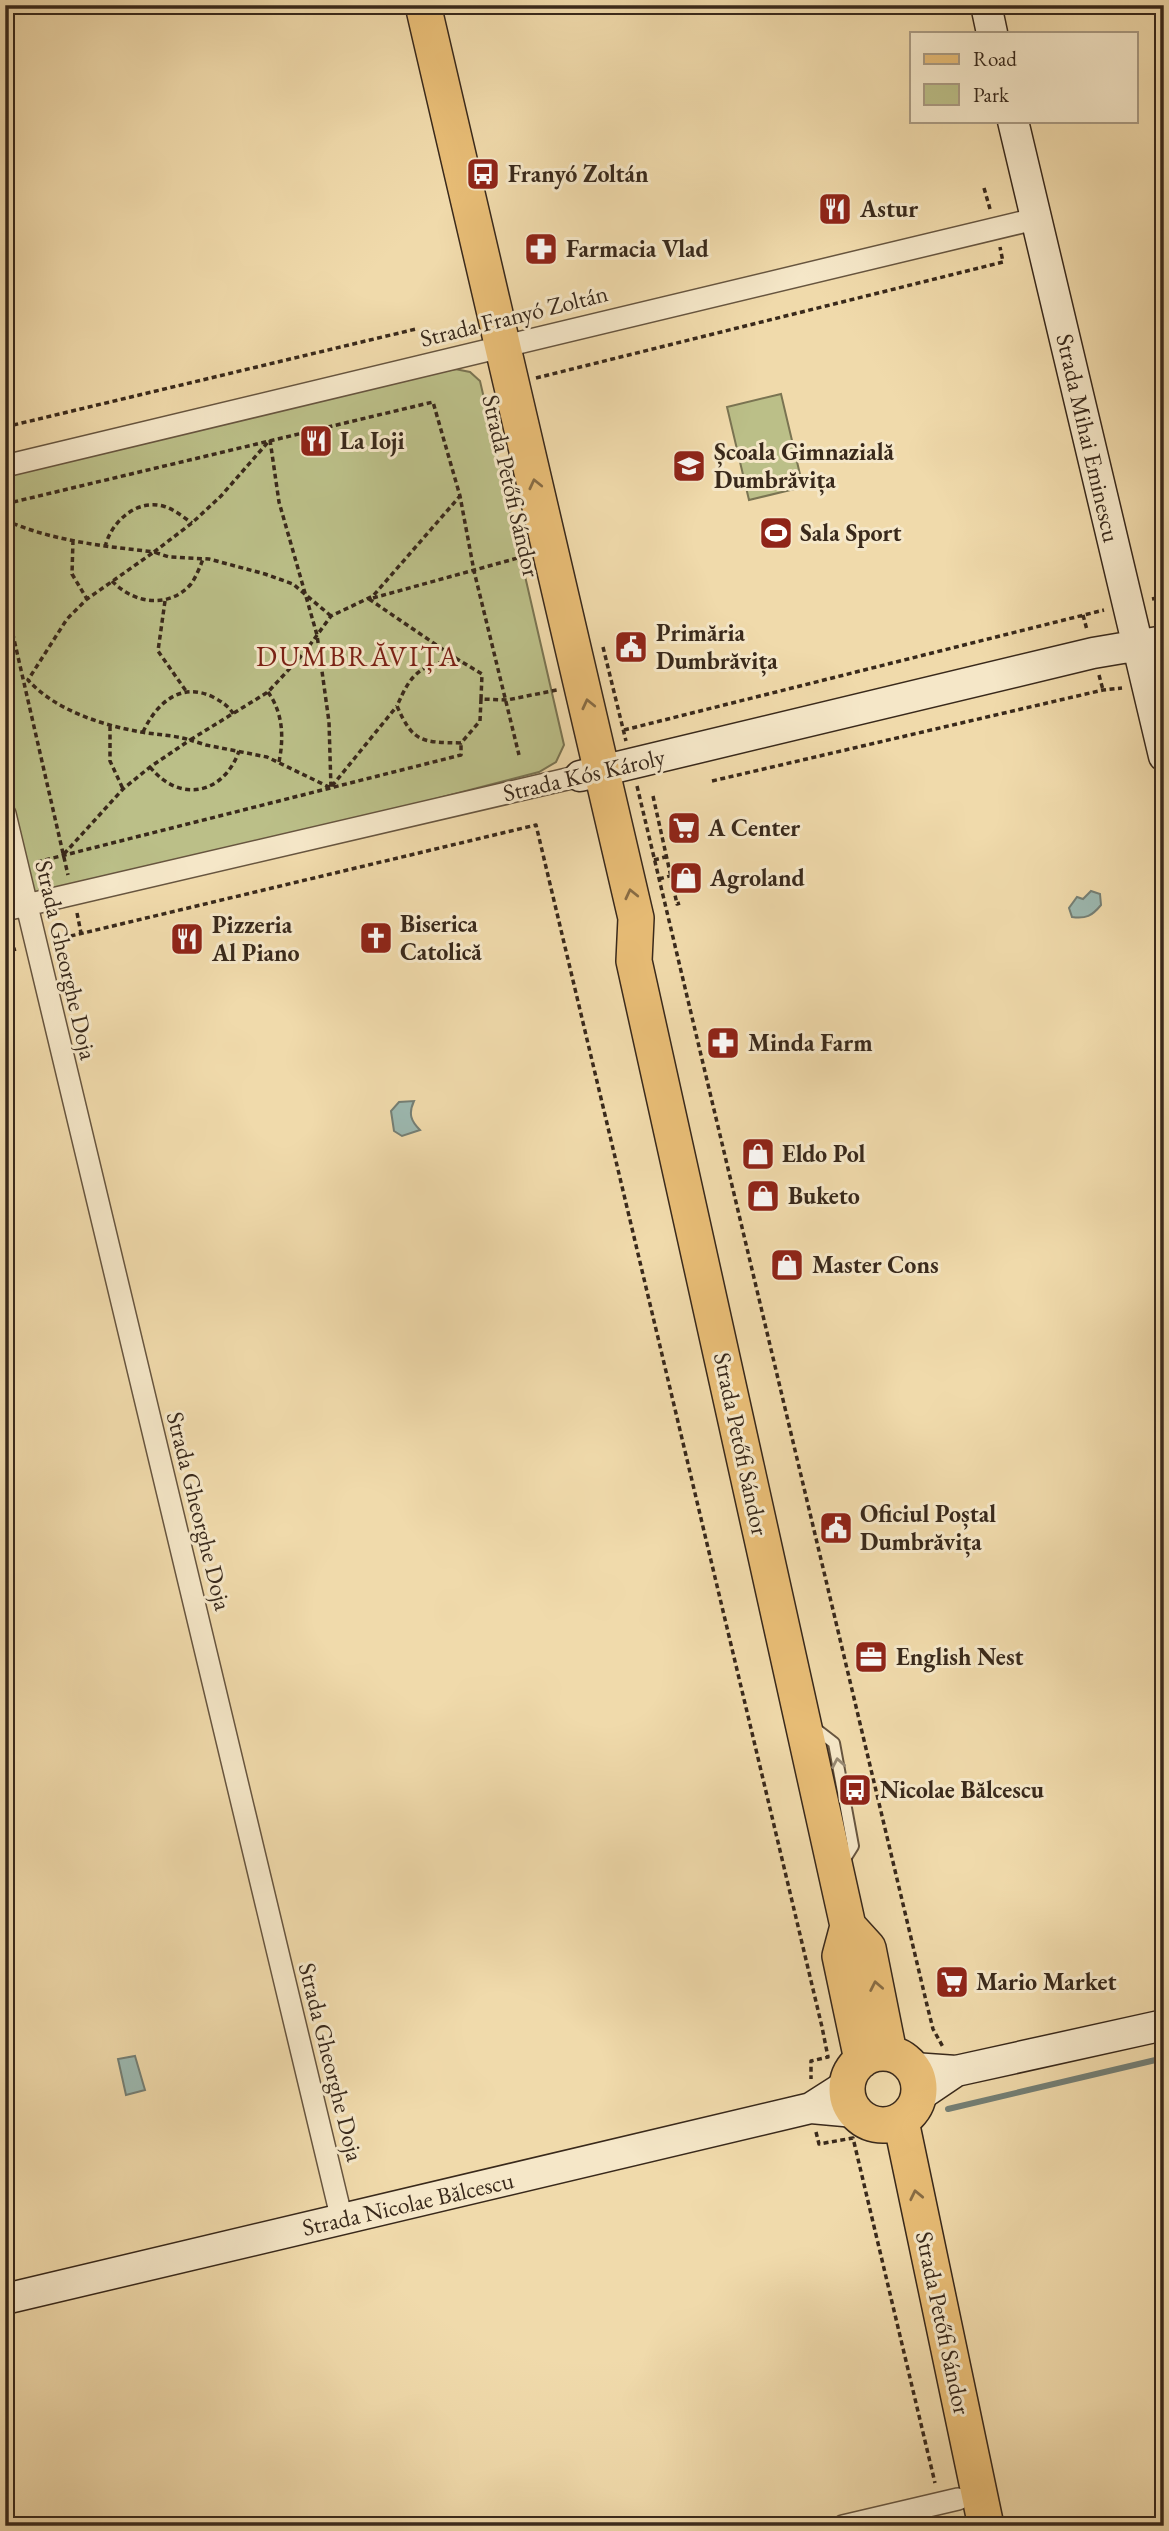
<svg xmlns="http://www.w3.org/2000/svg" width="1169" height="2531" viewBox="0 0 1169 2531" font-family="'EB Garamond',serif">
  <rect width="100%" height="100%" fill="#f0daab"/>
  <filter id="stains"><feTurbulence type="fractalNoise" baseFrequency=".00286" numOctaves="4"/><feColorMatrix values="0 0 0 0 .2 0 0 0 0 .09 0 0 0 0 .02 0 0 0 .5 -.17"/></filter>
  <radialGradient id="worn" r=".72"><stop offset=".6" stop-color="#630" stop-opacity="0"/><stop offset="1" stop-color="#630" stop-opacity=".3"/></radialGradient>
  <!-- green -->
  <path fill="#bbbf88" stroke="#7a7452" stroke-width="2" d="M455,369L470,372L480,381L564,745L556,762L539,772L26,905L5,814V467Z
    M781,394L803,487L749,500L727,407Z"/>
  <!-- water -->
  <path fill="#9cb9b1" stroke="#747f75" stroke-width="2" d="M1091,891L1100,894L1101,905C1092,916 1086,919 1072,917L1069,908L1077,897L1083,899Z
    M414,1101C408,1114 411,1121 420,1130L402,1136L394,1131L391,1111L399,1102Z
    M135,2056L145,2090L126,2095L118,2059Z"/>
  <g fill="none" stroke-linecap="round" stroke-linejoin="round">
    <!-- stream -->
    <path stroke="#747f75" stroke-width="6" d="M948,2109L1164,2058"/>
    <defs>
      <path id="lane" d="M812,1726L834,1743L853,1846L843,1862"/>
      <path id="street" d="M5,466L1035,219
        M5,814L342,2220
        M5,910L580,776
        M843,2526L958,2499"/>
      <path id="secondary" d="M986,5L992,33
        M1013,121L1164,756
        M580,776L1093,653L1164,641
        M913,2068L956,2071L1164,2025
        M919,2096L956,2071
        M811,2108L855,2112
        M5,2299L811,2108L847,2085"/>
      <path id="primary" d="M423,5L636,918L634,961L848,1926L840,1956L862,2060
        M848,1926L868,1948L889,2053
        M847 2089a36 36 0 1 1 72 0a36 36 0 1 1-72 0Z
        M901,2121L986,2526"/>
    </defs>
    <!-- lane casing -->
    <use href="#lane" stroke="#67553f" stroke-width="14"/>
    <!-- street casing -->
    <use href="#street" stroke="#67553f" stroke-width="24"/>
    <!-- secondary casing -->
    <use href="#secondary" stroke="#39291b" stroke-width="33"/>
    <!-- primary casing -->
    <use href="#primary" stroke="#39291b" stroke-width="38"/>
    <!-- path -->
    <path stroke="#39291b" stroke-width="3.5" stroke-dasharray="5 3.5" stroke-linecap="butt" d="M984,188L990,209
      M536,378L1003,262L1000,247
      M5,427L416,329
      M270,440L279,502L317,635L329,722L331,788
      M5,504L433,402L460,496L474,571L519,755
      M5,520C52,541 103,546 154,552L192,523L221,496L269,441
      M73,540L72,574L87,599
      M105,547C111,522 136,499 163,506C174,509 183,517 192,523
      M112,581C134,604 169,609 191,584C196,577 200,567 203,559
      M373,598L525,556
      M369,599L457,659
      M1152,599L1162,597L1164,603
      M5,600L68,875
      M165,601L158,651L186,691
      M1083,615L1087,630
      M331,616L293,584L265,574L209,559L169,557L154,552L87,599L67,619L28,680C55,710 101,725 141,732C158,735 174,735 190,740L268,692L304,653L331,616L373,596L460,496
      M603,647L626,741
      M1099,675L1103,690
      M268,692C283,713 284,737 279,762
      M481,699L480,721L461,743C422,742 413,743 397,706C412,671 420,666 457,659L482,674L481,699L507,700L557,690
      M110,726V761L123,789
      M624,730L1104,610
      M143,732C156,704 180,681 213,697C222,702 229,706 234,715
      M150,767C180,804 224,794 239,751
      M712,781L1103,690L1122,688
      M332,786L397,706
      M637,786L927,2005L933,2029L943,2047
      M653,796L677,904L680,903
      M64,854L123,789L150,767L190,740L206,745L267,757L331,788
      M654,860L669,856
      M37,862L461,755V743
      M659,879L673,875
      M77,913L81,933
      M54,940L536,825L822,2027L828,2057L811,2061V2079
      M5,952L16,949
      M816,2132L819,2144L853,2138L935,2483"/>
    <!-- lane -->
    <use href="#lane" stroke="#f5e7c8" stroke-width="10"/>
    <!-- street -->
    <use href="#street" stroke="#f5e7c8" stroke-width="21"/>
    <!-- secondary -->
    <use href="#secondary" stroke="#f5e7c8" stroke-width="30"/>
    <!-- primary -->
    <use href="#primary" stroke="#e8bd76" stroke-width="35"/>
  </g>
  <!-- one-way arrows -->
  <defs><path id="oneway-chevron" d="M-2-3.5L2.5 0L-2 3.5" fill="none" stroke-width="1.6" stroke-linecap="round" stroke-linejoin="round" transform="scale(1.75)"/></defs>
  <g stroke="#886c44">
    <use href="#oneway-chevron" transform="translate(535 484) rotate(-103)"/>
    <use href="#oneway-chevron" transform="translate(588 704) rotate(-103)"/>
    <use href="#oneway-chevron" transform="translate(631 894) rotate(-103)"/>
    <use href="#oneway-chevron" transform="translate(876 1986) rotate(-101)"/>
    <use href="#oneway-chevron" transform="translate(916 2195) rotate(-102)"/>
  </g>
  <use stroke="#978872" href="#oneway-chevron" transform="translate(838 1763) rotate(-100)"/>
  <!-- icons -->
  <defs>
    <symbol id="bus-square" viewBox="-11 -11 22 22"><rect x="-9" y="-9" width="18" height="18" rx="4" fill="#8f2418" stroke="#f5e7c8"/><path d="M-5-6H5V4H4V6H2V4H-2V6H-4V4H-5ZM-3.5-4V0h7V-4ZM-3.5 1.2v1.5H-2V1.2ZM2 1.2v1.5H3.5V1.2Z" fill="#fff"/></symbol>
    <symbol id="restaurant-square" viewBox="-11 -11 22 22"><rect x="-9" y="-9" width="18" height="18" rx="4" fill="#8f2418" stroke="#f5e7c8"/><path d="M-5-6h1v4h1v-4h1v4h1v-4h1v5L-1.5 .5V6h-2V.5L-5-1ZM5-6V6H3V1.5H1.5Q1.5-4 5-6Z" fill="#fff"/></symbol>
    <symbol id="pharmacy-square" viewBox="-11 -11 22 22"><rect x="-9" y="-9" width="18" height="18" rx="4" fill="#8f2418" stroke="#f5e7c8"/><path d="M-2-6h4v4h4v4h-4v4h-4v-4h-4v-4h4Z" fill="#fff"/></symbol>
    <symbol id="school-square" viewBox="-11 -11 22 22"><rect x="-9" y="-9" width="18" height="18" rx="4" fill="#8f2418" stroke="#f5e7c8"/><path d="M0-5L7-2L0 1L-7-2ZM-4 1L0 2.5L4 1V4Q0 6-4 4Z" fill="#fff"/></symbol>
    <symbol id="stadium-square" viewBox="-11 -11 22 22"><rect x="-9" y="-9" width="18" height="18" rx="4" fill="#8f2418" stroke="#f5e7c8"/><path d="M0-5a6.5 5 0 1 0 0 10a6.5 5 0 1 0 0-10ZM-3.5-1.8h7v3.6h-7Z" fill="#fff"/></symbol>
    <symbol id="civic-square" viewBox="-11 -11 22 22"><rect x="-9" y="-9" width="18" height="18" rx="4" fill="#8f2418" stroke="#f5e7c8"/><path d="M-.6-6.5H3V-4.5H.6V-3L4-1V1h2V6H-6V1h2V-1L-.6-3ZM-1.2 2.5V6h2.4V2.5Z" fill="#fff"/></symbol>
    <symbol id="supermarket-square" viewBox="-11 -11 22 22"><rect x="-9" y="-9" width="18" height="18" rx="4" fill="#8f2418" stroke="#f5e7c8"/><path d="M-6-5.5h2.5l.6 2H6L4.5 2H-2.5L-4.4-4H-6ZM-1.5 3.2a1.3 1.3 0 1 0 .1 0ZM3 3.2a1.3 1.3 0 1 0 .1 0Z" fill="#fff"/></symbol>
    <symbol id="shop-square" viewBox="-11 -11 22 22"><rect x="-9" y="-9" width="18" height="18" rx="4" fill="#8f2418" stroke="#f5e7c8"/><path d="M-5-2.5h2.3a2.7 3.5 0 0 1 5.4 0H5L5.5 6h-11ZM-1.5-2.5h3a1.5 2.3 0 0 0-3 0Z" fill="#fff"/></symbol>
    <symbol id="church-square" viewBox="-11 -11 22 22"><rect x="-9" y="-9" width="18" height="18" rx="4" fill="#8f2418" stroke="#f5e7c8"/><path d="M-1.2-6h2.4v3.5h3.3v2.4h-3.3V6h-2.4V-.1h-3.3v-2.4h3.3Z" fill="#fff"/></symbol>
    <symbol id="office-square" viewBox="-11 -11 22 22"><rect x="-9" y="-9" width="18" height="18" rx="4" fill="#8f2418" stroke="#f5e7c8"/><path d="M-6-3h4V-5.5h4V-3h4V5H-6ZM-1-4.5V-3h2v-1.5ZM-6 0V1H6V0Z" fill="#fff"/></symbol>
  </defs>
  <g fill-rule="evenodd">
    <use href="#bus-square" x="464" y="155" width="38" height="38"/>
    <use href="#restaurant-square" x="816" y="190" width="38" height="38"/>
    <use href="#pharmacy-square" x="522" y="230" width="38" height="38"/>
    <use href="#restaurant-square" x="297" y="422" width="38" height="38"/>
    <use href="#school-square" x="670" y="447" width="38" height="38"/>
    <use href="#stadium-square" x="757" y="514" width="38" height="38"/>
    <use href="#civic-square" x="612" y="628" width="38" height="38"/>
    <use href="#supermarket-square" x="665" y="809" width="38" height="38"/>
    <use href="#shop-square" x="667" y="859" width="38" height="38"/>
    <use href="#church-square" x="357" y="919" width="38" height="38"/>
    <use href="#restaurant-square" x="168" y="920" width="38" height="38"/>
    <use href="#pharmacy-square" x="704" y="1024" width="38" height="38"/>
    <use href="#shop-square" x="739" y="1135" width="38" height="38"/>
    <use href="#shop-square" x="744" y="1177" width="38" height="38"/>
    <use href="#shop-square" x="768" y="1246" width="38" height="38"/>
    <use href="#civic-square" x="817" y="1509" width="38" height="38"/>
    <use href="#office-square" x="852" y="1638" width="38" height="38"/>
    <use href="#bus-square" x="836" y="1771" width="38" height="38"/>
    <use href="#supermarket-square" x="933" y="1963" width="38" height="38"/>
  </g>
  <g text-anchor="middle" stroke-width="6" stroke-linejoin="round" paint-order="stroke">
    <!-- poi labels -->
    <g font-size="24" font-weight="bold" fill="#39291b" stroke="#f5e7c8" text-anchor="start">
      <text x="508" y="182">Franyó Zoltán</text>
      <text x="860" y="217">Astur</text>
      <text x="566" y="257">Farmacia Vlad</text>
      <text x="340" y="449">La Ioji</text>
      <text x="714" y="460">Școala Gimnazială<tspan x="714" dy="28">Dumbrăvița</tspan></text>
      <text x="800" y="541">Sala Sport</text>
      <text x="656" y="641">Primăria<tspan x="656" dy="28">Dumbrăvița</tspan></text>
      <text x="708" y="836">A Center</text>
      <text x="710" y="886">Agroland</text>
      <text x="400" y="932">Biserica<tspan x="400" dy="28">Catolică</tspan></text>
      <text x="212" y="933">Pizzeria<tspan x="212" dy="28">Al Piano</tspan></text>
      <text x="748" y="1051">Minda Farm</text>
      <text x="782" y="1162">Eldo Pol</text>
      <text x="788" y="1204">Buketo</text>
      <text x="812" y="1273">Master Cons</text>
      <text x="860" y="1522">Oficiul Poștal<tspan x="860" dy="28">Dumbrăvița</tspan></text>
      <text x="896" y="1665">English Nest</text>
      <text x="880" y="1798">Nicolae Bălcescu</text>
      <text x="976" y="1990">Mario Market</text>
    </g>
    <!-- street labels -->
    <g font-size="24" fill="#39291b" stroke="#f5e7c8">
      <text transform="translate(514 316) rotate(-14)" y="8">Strada Franyó Zoltán</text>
      <text transform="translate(1088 438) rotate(77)" y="8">Strada Mihai Eminescu</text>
      <text transform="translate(511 486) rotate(77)" y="8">Strada Petőfi Sándor</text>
      <text transform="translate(584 775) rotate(-13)" y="8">Strada Kós Károly</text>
      <text transform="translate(66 960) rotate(77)" y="8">Strada Gheorghe Doja</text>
      <text transform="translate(741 1444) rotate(78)" y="8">Strada Petőfi Sándor</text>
      <text transform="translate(199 1511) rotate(76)" y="8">Strada Gheorghe Doja</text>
      <text transform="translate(331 2062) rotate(76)" y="8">Strada Gheorghe Doja</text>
      <text transform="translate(408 2204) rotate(-13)" y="8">Strada Nicolae Bălcescu</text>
      <text transform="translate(943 2323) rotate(78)" y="8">Strada Petőfi Sándor</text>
    </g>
    <!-- quarter labels -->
    <g font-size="28" letter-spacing="2" fill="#7a1f14" stroke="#f5e7c8">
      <text x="358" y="666">DUMBRĂVIȚA</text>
    </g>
  </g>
  <!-- margin -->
  <rect width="1169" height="2531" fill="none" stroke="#f0daab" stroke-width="28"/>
  <rect x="7" y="7" width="1155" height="2517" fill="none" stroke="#39291b" stroke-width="3.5"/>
  <rect x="14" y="14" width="1141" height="2503" fill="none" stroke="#39291b" stroke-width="2"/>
  <!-- legend -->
  <rect x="910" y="32" width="228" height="91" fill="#f5e7c8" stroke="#aa9b83" stroke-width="2"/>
  <rect x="924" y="54" width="35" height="10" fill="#e8bd76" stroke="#aa9b83" stroke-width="2"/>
  <text x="973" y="66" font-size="21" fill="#39291b">Road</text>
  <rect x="924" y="84" width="35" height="21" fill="#bbbf88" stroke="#aa9b83" stroke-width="2"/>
  <text x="973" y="102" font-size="21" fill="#39291b">Park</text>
  <rect width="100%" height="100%" filter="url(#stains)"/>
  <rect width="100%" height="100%" fill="url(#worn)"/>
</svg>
